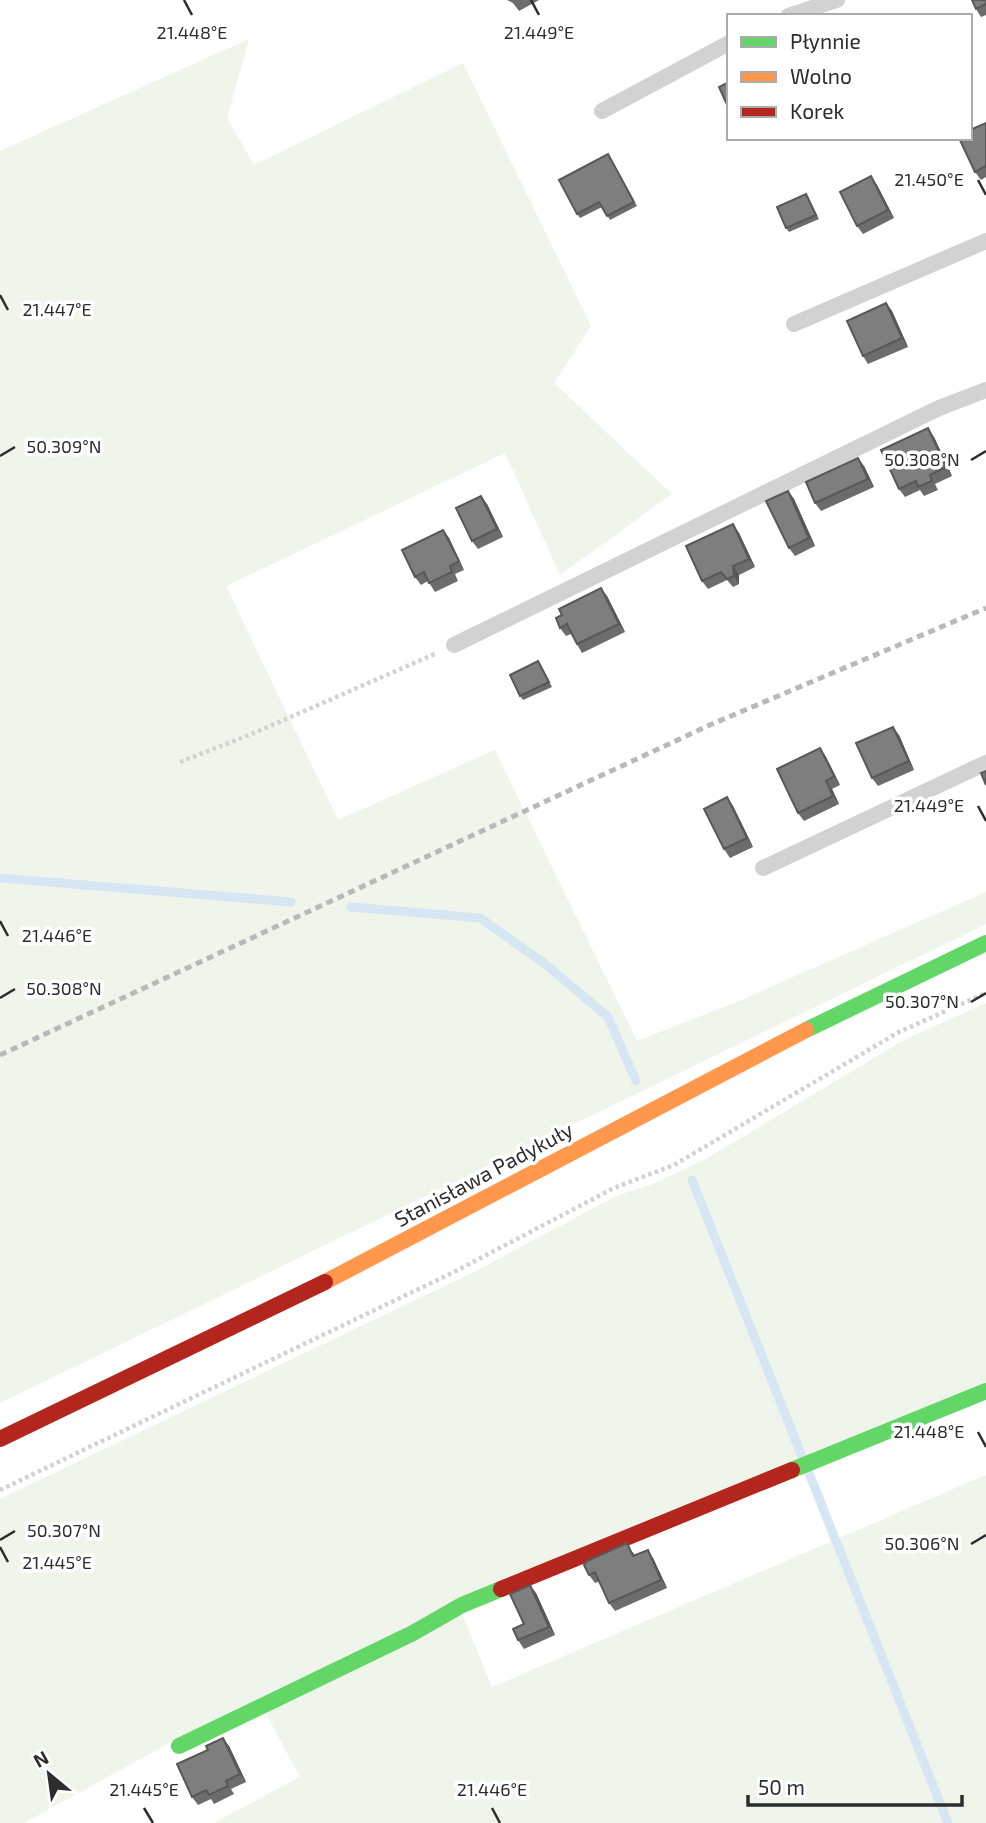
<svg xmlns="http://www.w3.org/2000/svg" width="986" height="1823" viewBox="0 0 986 1823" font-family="'Exo 2',sans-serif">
  <rect width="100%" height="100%" fill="#fff"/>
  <!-- green -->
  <path fill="#eff5eb" d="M249,39L227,118L254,165L463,63L591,326L554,383L672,494L560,575L505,453L226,586L338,820L495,750L637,1041L739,1001L986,892V924L0,1403V151Z
    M986,1003V1383L171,1742L24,1823H0V1499L476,1271L616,1196L653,1184L706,1159L904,1040Z
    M986,1475V1823H214L300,1777L265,1712L462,1614L492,1687Z"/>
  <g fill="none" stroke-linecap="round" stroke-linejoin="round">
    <!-- stream -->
    <path stroke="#d6e6f2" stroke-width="9" d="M0,878L291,902
      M351,907L480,918L544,963L608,1017L636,1081
      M692,1180L801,1454
      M809,1473L948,1823"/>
    <!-- path -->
    <path stroke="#d2d2d2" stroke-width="4.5" stroke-dasharray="3.5 3.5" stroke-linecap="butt" d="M180,762L254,733L437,653
      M0,1490L452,1273L614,1188L674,1165L899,1032L986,993"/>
    <!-- lane -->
    <path stroke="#d2d2d2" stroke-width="16" d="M788,16L837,0
      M602,111L729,43
      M794,324L986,241
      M454,645L939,408L986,390
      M763,868L986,763"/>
    <!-- fast -->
    <path stroke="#63d668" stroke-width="16" d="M806,1030L986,943
      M792,1470L986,1391
      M179,1746L413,1633L462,1605L501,1589"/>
    <!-- slow -->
    <path stroke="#ff974d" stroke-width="16" d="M325,1282L806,1030"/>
    <!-- jam -->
    <path stroke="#b3261e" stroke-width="16" d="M0,1439L325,1282
      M501,1589L792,1470"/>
    <!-- rail -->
    <path stroke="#b9b9b9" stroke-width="5" stroke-dasharray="7 5" stroke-linecap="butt" d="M0,1055L712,724L986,608"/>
  </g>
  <!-- wall -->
  <path fill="#6c6c6c" d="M507,0H539L519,11L513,3Z
    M986,0V15L981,17L976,9Z
    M986,123V177L981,180L975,172Z
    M608,154L637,206L610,220L602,207L580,218L577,214Z
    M877,185L894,218L863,234L857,226Z
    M806,194L819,219L789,232L786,228Z
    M886,303L892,311L908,347L868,364L863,356Z
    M934,437L952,476L935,484L938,490L924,496L920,490L905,497L899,489Z
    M864,466L874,487L821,511L815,503Z
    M788,491L794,499L815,546L795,556L789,548Z
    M487,504L503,537L478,549L472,541Z
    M733,524L739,533L755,567L739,575V584L733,587L727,580L708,589L702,581Z
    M443,530L449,538L464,570L455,574L458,581L435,592L428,581L421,585L415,577Z
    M607,596L625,632L582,653L571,634L566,636L560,628Z
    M541,665L552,687L523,700L520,696Z
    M899,735L914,770L878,786L872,778Z
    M820,748L826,757L840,785L832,789L839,804L804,821L798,813Z
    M727,797L733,806L753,847L730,858L724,849Z
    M633,1552L635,1556L653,1558L667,1588L615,1611L609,1603L600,1581L595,1583L589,1575Z
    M536,1593L555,1635L524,1649L518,1640Z
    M229,1746L246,1782L231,1789L234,1794L214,1804L211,1799L198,1805L192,1797Z"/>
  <!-- shaded-wall -->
  <path fill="#585858" d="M871,176L877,185L894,218L888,210Z
    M886,303L892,311L908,347L902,338Z
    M928,428L934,437L952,476L946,467Z
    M858,458L864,466L874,487L868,479Z
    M788,491L794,499L815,546L809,538Z
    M481,496L487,504L503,537L497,529Z
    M733,524L739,533L755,567L749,559Z
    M443,530L449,538L464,570L459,561Z
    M733,566L739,575V584L734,576Z
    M601,588L607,596L625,632L619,624Z
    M893,727L899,735L914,770L909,761Z
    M820,748L826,757L840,785L834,776Z
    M826,781L832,789L839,804L833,796Z
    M727,797L733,806L753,847L747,838Z
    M648,1550L653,1558L667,1588L661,1580Z
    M530,1585L536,1593L555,1635L549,1627Z
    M223,1738L229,1746L246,1782L240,1774Z"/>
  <!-- building -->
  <path fill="#7e7e7e" stroke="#585858" stroke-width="2" d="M972,0H986V4L976,9Z
    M729,82V109L719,87Z
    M986,123V166L975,172L959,138H970V130Z
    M608,154L634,202L607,216L599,202L577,214L559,180Z
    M871,176L888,210L857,226L840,192Z
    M806,194L816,215L786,228L777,207Z
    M886,303L902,338L863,356L847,321Z
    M928,428L946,467L930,475L932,481L918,487L916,481L899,489L881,450Z
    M858,458L868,479L815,503L806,482Z
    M788,491L809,538L789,548L766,501Z
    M481,496L497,529L472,541L456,508Z
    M733,524L749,559L733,566L734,576L727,579L721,572L702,581L686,546Z
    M443,530L459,561L450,566L452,572L429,583L424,572L415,577L402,550Z
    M601,588L619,624L577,644L567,624L560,628L556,618L562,615L559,609Z
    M538,661L549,682L520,696L510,675Z
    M893,727L909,761L872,778L856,743Z
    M820,748L834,776L826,781L833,796L798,813L777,769Z
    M986,771V785L981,773Z
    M727,797L747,838L724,849L704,809Z
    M627,1543L633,1556L648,1550L661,1580L609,1603L595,1572L589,1575L584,1565L587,1561Z
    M530,1585L549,1627L518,1640L513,1629L524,1624L510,1594Z
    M223,1738L240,1774L226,1781L228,1786L209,1795L206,1790L192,1797L177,1764L208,1750L206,1746Z"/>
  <!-- ticks -->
  <path fill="none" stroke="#2d2d2d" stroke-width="2.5" d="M184,0L192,15M531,0L539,15M978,180L986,195M0,295L8,310M0,456L15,447M971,460L986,451M978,806L986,821M0,921L8,936M0,998L15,989M971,1002L986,993M978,1432L986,1447M0,1540L15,1531M971,1544L986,1535M0,1547L8,1562M144,1808L153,1823M492,1808L500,1823"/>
  <g text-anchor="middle" stroke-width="7" stroke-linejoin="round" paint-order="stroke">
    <!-- street labels -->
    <g font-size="21" fill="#2d2d2d" stroke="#fff">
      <text transform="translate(484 1175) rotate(-28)" y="7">Stanisława Padykuły</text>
    </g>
  </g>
  <g font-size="18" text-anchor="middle" fill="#2d2d2d" stroke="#fff" stroke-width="7" stroke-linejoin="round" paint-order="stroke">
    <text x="192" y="39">21.448°E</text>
    <text x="539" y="39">21.449°E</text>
    <text x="929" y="186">21.450°E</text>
    <text x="57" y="316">21.447°E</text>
    <text x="64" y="453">50.309°N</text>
    <text x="922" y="466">50.308°N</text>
    <text x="929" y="812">21.449°E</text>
    <text x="57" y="942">21.446°E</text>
    <text x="64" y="995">50.308°N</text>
    <text x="922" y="1008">50.307°N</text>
    <text x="929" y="1438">21.448°E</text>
    <text x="64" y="1537">50.307°N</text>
    <text x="922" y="1550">50.306°N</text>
    <text x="57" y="1569">21.445°E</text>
    <text x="144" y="1796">21.445°E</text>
    <text x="492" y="1796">21.446°E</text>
  </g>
  <!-- legend -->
  <rect x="727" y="14" width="245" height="126" fill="#ffffff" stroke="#ababab" stroke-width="2"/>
  <rect x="741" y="37" width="35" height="10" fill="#63d668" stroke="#ababab" stroke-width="2"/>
  <text x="790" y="49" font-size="21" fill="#2d2d2d">Płynnie</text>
  <rect x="741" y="72" width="35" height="10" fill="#ff974d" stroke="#ababab" stroke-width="2"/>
  <text x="790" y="84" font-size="21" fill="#2d2d2d">Wolno</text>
  <rect x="741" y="107" width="35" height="10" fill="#b3261e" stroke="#ababab" stroke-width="2"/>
  <text x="790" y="119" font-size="21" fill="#2d2d2d">Korek</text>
  <!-- north arrow -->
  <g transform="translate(49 1774) rotate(331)" stroke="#ffffff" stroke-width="5" paint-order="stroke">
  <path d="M0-5L12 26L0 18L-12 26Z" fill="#2d2d2d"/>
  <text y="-10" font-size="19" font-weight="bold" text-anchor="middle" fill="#2d2d2d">N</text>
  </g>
  <!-- scale -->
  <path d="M748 1795v10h214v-10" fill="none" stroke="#2d2d2d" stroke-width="3.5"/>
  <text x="758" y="1795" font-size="21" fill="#2d2d2d" stroke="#ffffff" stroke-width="5" paint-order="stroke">50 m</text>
</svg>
